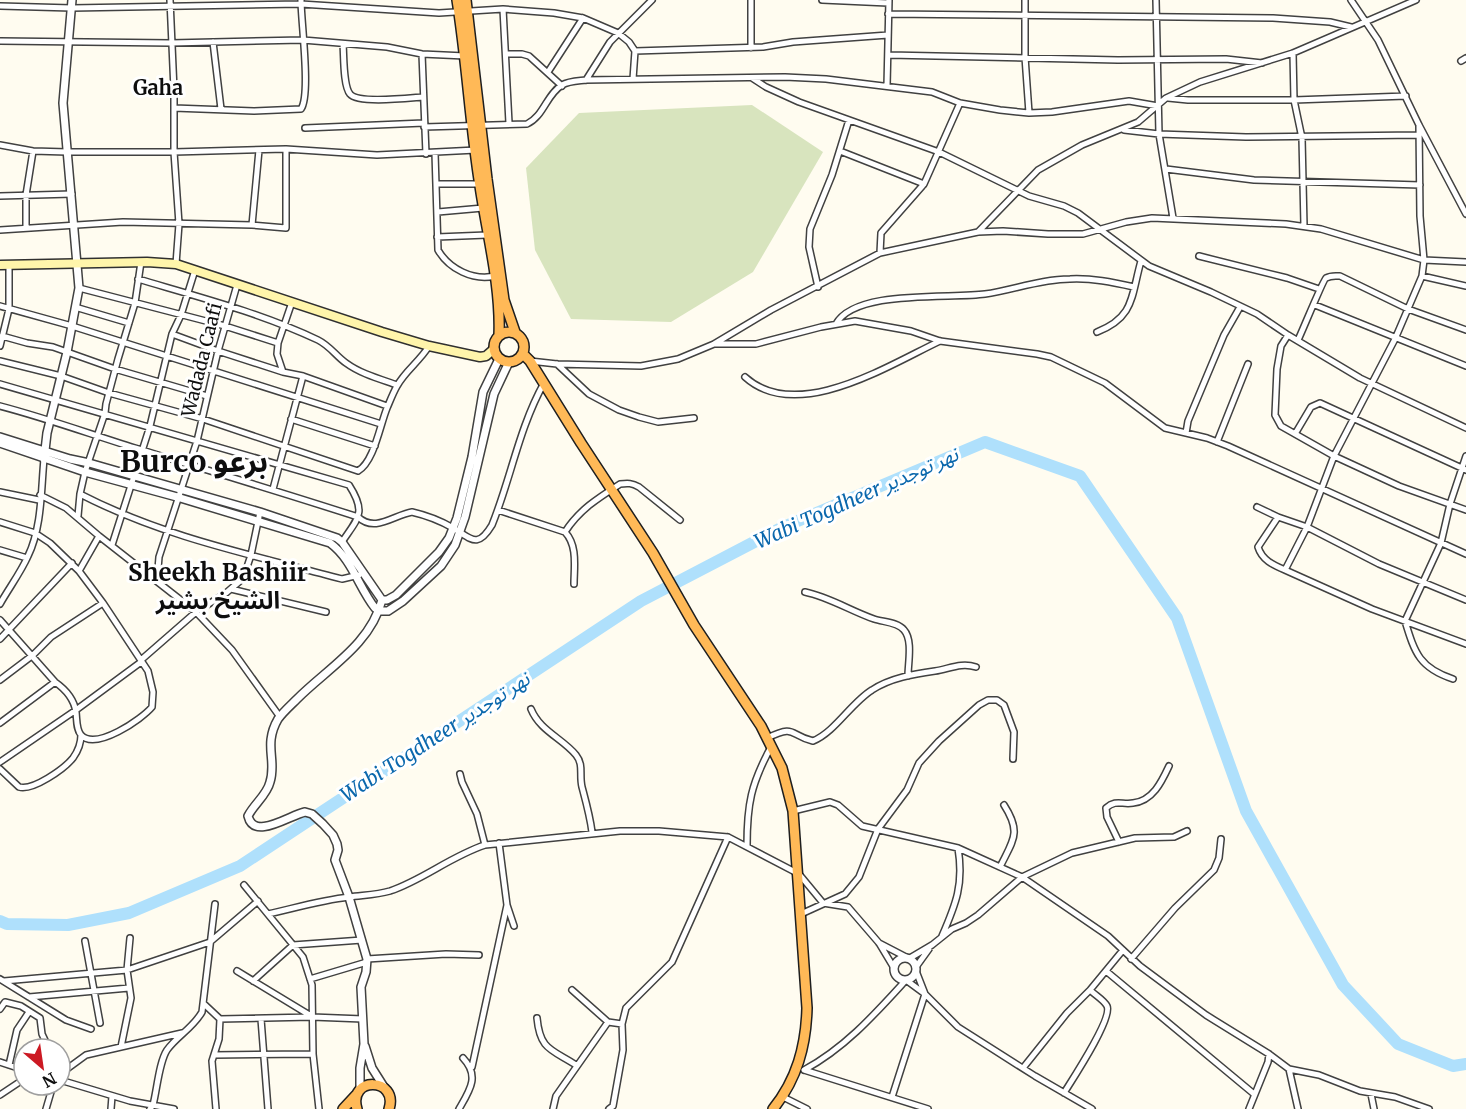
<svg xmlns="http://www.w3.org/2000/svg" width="1466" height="1109" viewBox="0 0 1466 1109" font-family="Merriweather,'Noto Sans Arabic',serif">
  <rect width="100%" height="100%" fill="#fffcf0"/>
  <!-- cemetery -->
  <path fill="#d8e4be" d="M752,105L823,152L753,272L671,322L571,319L535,250L526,168L579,113Z"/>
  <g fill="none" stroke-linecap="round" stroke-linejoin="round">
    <!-- river -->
    <path stroke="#afe0fc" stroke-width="12" d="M0,921L7,924L68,925L129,913L240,866L641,601L781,528L985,442L1080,476L1177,618L1246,811L1343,985L1398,1044L1453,1066L1466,1064"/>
    <defs>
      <path id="minor" d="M170,0L174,90V152L179,224L176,264
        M751,0V48
        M822,0L888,3
        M1025,0V57L1029,113
        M1156,0L1159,134L1173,218
        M1351,0L1378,40L1419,125L1466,214
        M0,6L72,8L301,4L439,13L503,9L554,13L583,18L618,33L629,42L635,51L633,79
        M503,9L509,123
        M888,14L1273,18L1330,22L1351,27
        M0,41L171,43L303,40L387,47L422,54L465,56
        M213,42L221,109
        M343,44C344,55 343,86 350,94C358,104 409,98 423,97
        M635,51L763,47L793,42L888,35
        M1293,53L1294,100L1302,138L1304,226
        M422,54L426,154
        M506,54H522L529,56L562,86
        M889,55L1118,60L1226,59L1262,63
        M1461,61L1466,58
        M548,72L583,18
        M752,78L766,87L799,102L939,152L1029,196L1064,206L1078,213L1149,266L1211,292L1257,314L1288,335L1360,378L1466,428
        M586,80L610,42L652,0
        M887,86L889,0
        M1168,98L1188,100H1294L1406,96
        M174,108L254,111L301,109C311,95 301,21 301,0
        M1419,125L1420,216L1424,260L1422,276L1395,339L1334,456L1307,527L1285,570L1372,609L1466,644
        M424,127L527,124C544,116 546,95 562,85C569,81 578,81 586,80L785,77L826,79L932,92L960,103L1000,110L1029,113L1052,112L1129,101L1158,106
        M305,128L424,123
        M1124,130L1159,134L1246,137L1419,135
        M0,145L33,151L67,152H174L286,149L377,155L476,150
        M840,151L924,184
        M435,153L438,250C449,269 473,281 495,276
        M1166,169L1254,180L1420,185
        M436,184H479
        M0,196L72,194
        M438,212L483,208
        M252,225L259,150
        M26,228V195L33,151
        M0,230L123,222L252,225L286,228V149
        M978,232L1038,170L1082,145L1138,122L1166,98L1200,82L1293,53L1416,0
        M437,237L487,235
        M880,253L881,233L924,184L960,103
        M1199,256L1287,278L1319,289
        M1422,276L1466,286
        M138,279C199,297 261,313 318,340C330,346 336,356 346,363C361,374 380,379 397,385
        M818,287L809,247L810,229L832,175L849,120
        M79,288L225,326L278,343
        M1315,305L1466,366
        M0,306L72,326L381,424
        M75,307L129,323
        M836,324C855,289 950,299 985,294C1013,290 1041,279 1070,279C1092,278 1112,282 1134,287
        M1097,332C1135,317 1131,296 1141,261
        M172,334L218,351L283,372L303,376L387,406
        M1288,335L1281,346L1277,369L1275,415L1281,426L1334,456L1399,486L1466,510
        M2,336L27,343L53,347L115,369L207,396
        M1298,340C1302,332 1323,280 1326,278C1331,275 1336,276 1340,276L1408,309L1466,330
        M716,344H756L821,327L855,321L911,331L940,341L1037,354L1051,357L1105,383L1165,428L1207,438L1228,446L1466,554
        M0,346L9,309V265
        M0,361L61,376L109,393L203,419L358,471C374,462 380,425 387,408C390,401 393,393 397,386C405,371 420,361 429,346
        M530,361L557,364L641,366L678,359L714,344L771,310L880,253L978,232L1003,231L1048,234H1083L1126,222L1152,218L1286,224L1321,229L1424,260L1466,262
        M557,364L589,394L619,410L639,417L658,422L694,418
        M283,372L277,354L278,343L292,302
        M745,377C797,424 889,365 940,341
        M0,384L349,485C367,513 358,518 342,542
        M0,406C46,418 90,434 135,448C210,471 284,493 358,517C375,533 394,515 412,512C425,515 441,521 453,528C471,538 477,550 492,525C511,478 519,428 544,383
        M291,419L375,446
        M1186,433L1188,421L1224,335L1240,307
        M1295,434L1311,407L1320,403L1466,470
        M1217,442L1248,364
        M273,489L303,376
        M0,492L39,500
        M80,494L85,472L105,413L106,404L118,359L135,303L141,262
        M40,495L66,508L99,536L196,612L232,650L280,717
        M1257,507L1278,517L1307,527L1379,564L1466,600
        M498,510L565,532C578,546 574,567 574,584
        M78,516L80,494C163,537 253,555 342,579L359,575
        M1278,517L1258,547C1262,560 1273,565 1285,570
        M0,522L35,533L50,543L79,571L103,603L148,671L153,692L152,707C142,719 96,751 81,735C76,729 77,720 76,712C74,699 65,689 55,682L0,620
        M565,532C579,510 598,498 620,484C628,483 632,483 639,487L680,520
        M112,545L150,426L172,334L181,315L195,270
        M0,550L27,558
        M79,571L99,536
        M157,581L159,557L197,441L218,351L237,285
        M231,589L326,612
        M805,592C829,597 851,611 874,619C883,622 898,622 904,630C913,640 908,663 908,676
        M0,604C9,588 21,572 28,556C42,527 41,490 44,459
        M0,639L72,563
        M141,660L196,612L226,593L240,581L244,576L251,555L260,512
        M1453,679C1420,668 1415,654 1405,621L1441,543L1450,504L1466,456
        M0,680L33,655L51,637L103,603
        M531,709C540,731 562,738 576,755C584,765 579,775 582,787C586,802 590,816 592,832
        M0,723L55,682
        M767,738C797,724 788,735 813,741C835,732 851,703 872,690C890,678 914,674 935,671C949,669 961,662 976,667
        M0,762L76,710L141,662
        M0,769L19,787C33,791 64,769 73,758C78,751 81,743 81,735
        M460,774L462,782L477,814L485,845
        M793,811L830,802L838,805L862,826L958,848L1022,877L1108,936L1140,966L1206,1015L1269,1054L1289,1069L1319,1075L1360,1091L1395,1097L1429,1109
        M1119,842L1107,817L1106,808C1116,799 1122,805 1133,803C1153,801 1162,781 1169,766
        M499,843L507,905L514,926
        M747,846C747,804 751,784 771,747
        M1000,867C1013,840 1022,833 1004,805
        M244,885L303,957L312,985L313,1054L319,1109
        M268,914C295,908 322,900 349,897C363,895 376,895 390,891C423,880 451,856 485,845L620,831H659L728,837L799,874L823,903L848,907L879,943L894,968
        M801,914L845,894L859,877L878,829L907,790L919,763L939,741L979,705L988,700H997L1004,705L1014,732L1013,759
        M942,936C956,904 964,884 958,848
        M85,941L100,1023
        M879,943L906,957
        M910,958L932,945L952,929L966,923L978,915L1022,877L1072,853L1135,838L1174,837L1187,831
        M367,959L446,954L479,955
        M1131,959L1175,908L1214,870L1219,858L1221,839
        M916,967L929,949
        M237,971L311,1016
        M1106,971L1254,1094
        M0,979L66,1020L91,1029
        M310,979L367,962
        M4,981L127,970L210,942L258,901
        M253,981L293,945L362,940
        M572,990L608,1022
        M29,997L129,988
        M204,1004L220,1019L219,1039L212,1061L216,1109
        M0,1009L5,1002L21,1006L40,1018L42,1034L49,1049
        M537,1018C540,1050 551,1049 576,1065
        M220,1019L312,1017L363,1019
        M261,1019L268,1109
        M121,1047L131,998L127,970L130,938
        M214,1055L313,1054
        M0,1062L24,1070
        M9,1065L17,1030L29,1012
        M472,1067L507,905
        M1023,1068L1067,1013L1090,990L1123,950
        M1289,1069L1298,1109
        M804,1070C845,1048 875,1014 906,980L925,994L958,1027L1035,1076L1092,1109
        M804,1070L928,1109
        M60,1074L86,1055L182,1033
        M60,1080L130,1101L174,1109
        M1064,1093C1072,1080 1113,1018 1107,1006C1104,1000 1095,995 1090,990
        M1371,1094L1374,1109
        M0,1095L24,1079
        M783,1097L807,1109
        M892,1097L925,994L916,971
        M46,1109L53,1085
        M111,1109L112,1096
        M150,1109L153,1105C157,1090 159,1062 167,1050C177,1036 193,1028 202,1012L215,904
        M459,1109C470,1090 480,1076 463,1058
        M553,1109L556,1096L608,1022L622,1024
        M609,1109L613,1106L623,1050L622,1024L626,1008L672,962L728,837
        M1249,1109L1268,1062L1269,1054"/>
      <path id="tertiary" d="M0,437L70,459L89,463L260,512L337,538L342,542L382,600
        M0,443L85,472L177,497L330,543C352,559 359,588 375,608L379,611H388L403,601L441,566L455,545L465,517L494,394L509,362
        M44,459L47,433L67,352L79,288L63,103L72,0
        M382,600H387L396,595L439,552L449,538L457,518L472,457L483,392L499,359
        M894 969a11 11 0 1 1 22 0a11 11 0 1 1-22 0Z
        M365,1046L372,1068L384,1087
        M360,1090V1068L364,1044L361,987L366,972L367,959L349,897L335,860L338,850L337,844L333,835L323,824L312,814L305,812C290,815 254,841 248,816C254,804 267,795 270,782C277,760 263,745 278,719C283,712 291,705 297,699C328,668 370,645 382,600"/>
      <path id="secondary" d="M0,265L147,262L176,264L382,332L429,346L480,357L486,356L494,349"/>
      <path id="trunk" d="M457,0C467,62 470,124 480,186C487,234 501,286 499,335
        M466,0L487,179L504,300L515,332
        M494 347a15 15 0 1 1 30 0a15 15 0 1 1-30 0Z
        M523,354L530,361L581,443L653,553L694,625L761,726L782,768L793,811L807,1008C806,1046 797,1079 773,1109
        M343,1109L356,1095
        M357,1109C347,1076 399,1077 389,1109"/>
    </defs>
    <!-- minor casing -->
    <use href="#minor" stroke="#414141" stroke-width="8"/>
    <!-- tertiary casing -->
    <use href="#tertiary" stroke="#414141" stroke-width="10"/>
    <!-- secondary casing -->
    <use href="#secondary" stroke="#303030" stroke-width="11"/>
    <!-- trunk casing -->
    <use href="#trunk" stroke="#1f1f1f" stroke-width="12"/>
    <!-- minor -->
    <use href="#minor" stroke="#fff" stroke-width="5"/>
    <!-- tertiary -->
    <use href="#tertiary" stroke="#fff" stroke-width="7"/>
    <!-- secondary -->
    <use href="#secondary" stroke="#fff5ab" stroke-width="8"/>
    <!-- trunk -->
    <use href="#trunk" stroke="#ffb957" stroke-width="9"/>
  </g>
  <g text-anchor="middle" stroke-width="6" stroke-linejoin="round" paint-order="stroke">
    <!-- street labels -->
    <g font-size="18" fill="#0e0e0e" stroke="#fff">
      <text transform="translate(202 360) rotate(-76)" y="6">Wadada Caafi</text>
    </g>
    <!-- neighbourhood labels -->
    <g font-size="20" font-weight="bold" fill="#0e0e0e" stroke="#fff">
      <text x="158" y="95">Gaha</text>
    </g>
    <!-- water labels -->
    <g font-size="20" font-style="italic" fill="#0b68ad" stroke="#fff">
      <text transform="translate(856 498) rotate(-24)" y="7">Wabi Togdheer نهر توجدير</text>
      <text transform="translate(435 737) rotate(-33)" y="7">Wabi Togdheer نهر توجدير</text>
    </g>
    <!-- district labels -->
    <g font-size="24" font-weight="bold" fill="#0e0e0e" stroke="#fff">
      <text x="218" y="581">Sheekh Bashiir<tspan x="218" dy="28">الشيخ بشير</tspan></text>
    </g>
    <!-- town labels -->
    <g font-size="30" font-weight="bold" fill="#0e0e0e" stroke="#fff">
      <text x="194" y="472">Burco برعو</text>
    </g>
  </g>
  <!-- north arrow -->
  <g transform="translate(42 1067) rotate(151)"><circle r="28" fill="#ffffff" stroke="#9f9f9f" stroke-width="1.5"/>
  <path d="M0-4.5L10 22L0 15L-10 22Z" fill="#cc1923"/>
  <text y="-9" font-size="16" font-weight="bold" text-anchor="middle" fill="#0e0e0e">N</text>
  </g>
</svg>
